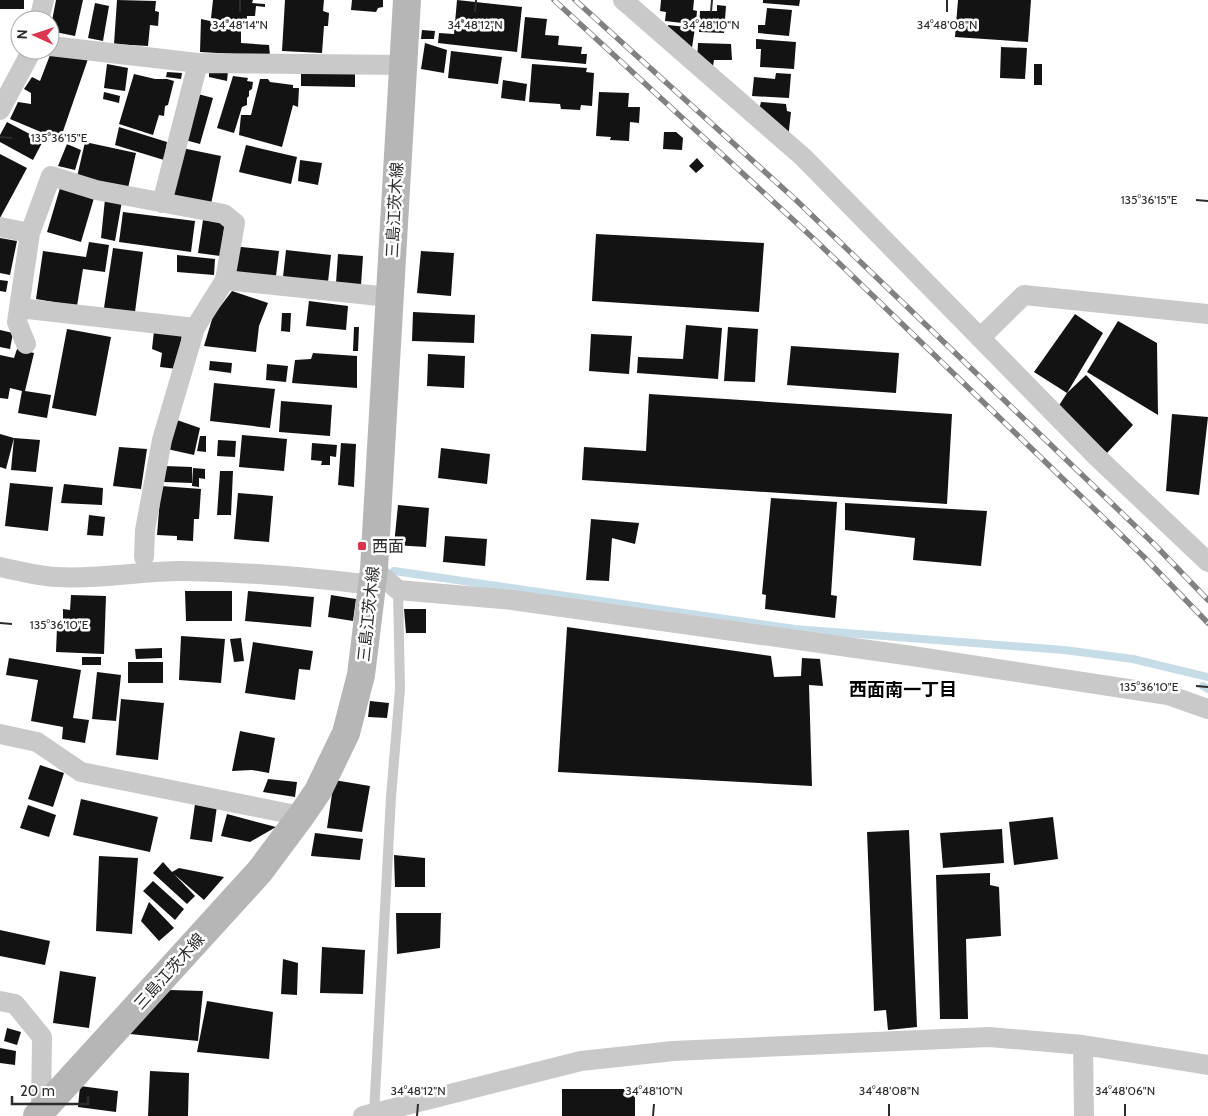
<svg xmlns="http://www.w3.org/2000/svg" width="1208" height="1116" viewBox="0 0 1208 1116" font-family="Cabin,'Noto Sans JP',sans-serif">
  <rect width="100%" height="100%" fill="#fff"/>
  <g fill="none" stroke-linecap="round" stroke-linejoin="round">
    <!-- stream -->
    <path stroke="#c6dde8" stroke-width="8" d="M394,571L795,629L1064,650L1133,659L1208,677
      M1203,686L1208,689"/>
  </g>
  <!-- building -->
  <path fill="#131313" d="M0,0H24V9H0Z
    M56,0H83L75,36L50,31Z
    M117,0L156,1L155,11L159,12L158,26L150,25L148,46L114,44Z
    M213,0H253L252,3L265,4V7L256,6L255,16H247V26L211,18Z
    M285,0H324L323,11L329,13L328,26H324L322,53L282,51Z
    M352,0H383V7L378,8L376,12L351,10Z
    M457,0L522,7L517,52L438,43L439,33L454,34Z
    M661,0H694L693,10L697,11L696,21H690L691,24L665,21L666,12L660,11Z
    M763,0H800L799,6L763,3Z
    M958,0H1031L1028,42L955,37Z
    M95,3L109,6L103,41L88,38Z
    M717,5L726,6L724,33L699,32L700,11H717Z
    M767,8L792,10L789,36L758,33V25H765Z
    M525,17L547,19L545,35L559,36L558,45L582,47L581,54H587L586,64L521,58Z
    M201,19L241,28V43L269,45L270,56L200,52Z
    M668,25L695,28L691,54L668,34Z
    M422,30L435,31L434,39H421Z
    M756,39L796,42L794,69L760,67L761,49H756Z
    M425,43L447,50L444,73L421,69Z
    M698,43L731,44L732,60H714L712,72L697,61Z
    M1001,47L1027,48L1025,79L1000,78Z
    M451,51L502,57L498,84L448,78Z
    M50,55L88,59L60,140L10,119L18,102L31,104V93L24,89L32,77L40,81Z
    M107,64L128,68L125,91L104,88Z
    M532,64L587,68L586,72L594,73L592,106L581,105L580,110L561,109L560,104L529,102Z
    M1034,64H1042V85H1034Z
    M209,71H228L227,81L209,77Z
    M167,72L182,73L181,79L166,77Z
    M301,73H355V87L301,86Z
    M776,73L791,74L789,98L752,96L754,77L775,79Z
    M134,74L155,79H167L174,81L168,105L165,106L164,116L159,115L153,135L119,124Z
    M233,76L248,78L247,81L253,82L252,89L249,91V96L247,98V105L242,107L234,133L217,128Z
    M260,79H268L270,82L293,85V88H299L298,107L293,105L282,147L239,135L241,115H251Z
    M503,80L527,84L525,101L501,98Z
    M104,92L120,96L119,103L103,99Z
    M599,92L629,93L628,107H640L639,123L630,122L629,141L610,140L611,137L596,136Z
    M198,94L213,98L200,144L185,140Z
    M761,102L786,104L787,111L791,112L788,139L759,110Z
    M7,122L43,141L33,160L0,142V135Z
    M119,127L167,142L164,160L115,145Z
    M664,132H676L683,138L682,150L663,149Z
    M85,142L136,153L128,188L77,177Z
    M67,144L81,150L75,170L58,166Z
    M246,145L297,157L291,184L239,172Z
    M182,148L221,156L210,209L171,201Z
    M0,154L27,168L0,218Z
    M697,158L704,166L696,173L689,166Z
    M300,160L322,163L318,185L298,181Z
    M60,188L94,198L81,242L47,232Z
    M105,199L122,201L115,241L101,238Z
    M123,212L195,221L191,252L119,242Z
    M203,220L225,223L220,256L198,253Z
    M596,234L764,243L759,312L592,301Z
    M0,238L17,241L10,275L0,273Z
    M89,242L109,245L105,272L83,269L77,306L36,299L43,251L86,257Z
    M232,246L279,251L276,276L230,272Z
    M113,248L143,252L135,312L104,308Z
    M286,250L331,255L328,282L283,277Z
    M421,251L454,253L451,296L417,293Z
    M338,254L363,256L361,285L336,283Z
    M177,255L215,259L214,275L177,272Z
    M0,280L8,281L6,292L0,291Z
    M232,291L268,303L259,326L256,352L204,346L213,316Z
    M309,301L348,306L346,330L306,326Z
    M413,312L475,315L474,343L412,341Z
    M282,313H291L290,332L281,331Z
    M1075,314L1103,333L1067,393L1086,375L1133,425L1107,453L1058,407L1067,393L1034,372Z
    M1118,321L1157,343L1158,415L1087,372Z
    M686,325L722,328L718,379L637,373L638,357L683,359Z
    M354,327H359L358,351H353Z
    M728,327L758,329L755,382L724,381Z
    M67,329L111,337L96,416L52,408Z
    M0,330L13,333L10,349L0,347Z
    M154,331L182,334L177,369L160,367L162,353L152,349Z
    M591,334L632,336L629,374L589,371Z
    M791,346L899,353L896,393L787,385Z
    M17,349L34,353L25,391L51,395L47,418L18,413L22,391L10,388L8,399L0,398V355L14,358Z
    M313,353L357,356V388L292,383L295,360L311,359Z
    M428,354L465,356L464,388L427,386Z
    M210,361L232,363L231,373L209,370Z
    M267,364L288,366L286,382L266,380Z
    M214,383L275,389L270,428L210,421Z
    M649,394L952,414L947,504L582,480L584,447L646,451Z
    M281,401L332,405L330,436L279,432Z
    M1172,414L1208,417L1199,495L1166,491Z
    M174,419L200,428L194,455L167,449Z
    M0,434L14,438L40,440L36,472L11,470L14,438L6,469L0,467Z
    M242,435L287,439L284,471L239,467Z
    M200,436H206V452L197,451Z
    M218,440L236,441L235,457L217,456Z
    M312,443L337,445L336,457L330,456V465H321L322,461L311,460Z
    M341,443L356,444L354,487L338,485Z
    M119,447L147,449L141,489L113,486Z
    M441,448L490,454L487,484L438,478Z
    M165,466L192,467V483L164,482Z
    M193,468L205,469V479L199,478V487L192,486Z
    M220,471H233L231,515H217Z
    M10,483L53,487L48,531L5,526Z
    M64,484L103,488L102,505L61,503Z
    M161,486L201,489L199,519H194L193,541L177,540V536L157,535Z
    M238,493L273,496L269,542L234,539Z
    M771,498L837,502L831,595L837,596L835,618L765,609L766,595L762,594Z
    M845,503L987,511L981,566L913,560L915,538L845,530Z
    M398,505L429,508L426,547L394,545Z
    M89,515L105,517L103,536L87,535Z
    M591,519L639,523L635,544L612,538L609,581L586,580Z
    M445,536L487,539L485,566L443,562Z
    M185,591H232V621H186Z
    M248,591L314,597L311,627L245,621Z
    M71,595L106,596L104,654L56,652L57,627H63V609L70,610Z
    M331,595L356,599L353,621L328,617Z
    M404,609H426V633H406Z
    M567,627L771,656L774,677L801,676L802,658L820,659L823,686L809,685L812,786L558,772Z
    M181,636L225,639L221,683L179,680Z
    M241,638L244,661L234,662L230,639Z
    M253,642L313,651L310,670L299,669L295,700L245,693Z
    M162,648V658L136,659L135,649Z
    M82,657H101V665H82Z
    M9,658L81,670L73,718L89,720L85,743L62,739L63,727L31,721L38,680L6,675Z
    M128,662H163V683H128Z
    M97,672L121,675L116,721L92,719Z
    M121,699L164,703L158,760L116,755Z
    M370,701L389,703L387,718L368,717Z
    M240,731L275,738L269,773L252,770L232,771Z
    M40,765L64,773L53,807L28,799Z
    M268,779L297,782L295,797L263,792Z
    M334,780L370,786L362,832L327,828Z
    M81,799L158,817L150,852L73,835Z
    M195,804L217,806L212,842L190,839Z
    M28,805L56,815L49,837L20,828Z
    M227,814L276,827L250,842L221,836Z
    M1053,817L1058,859L1014,865L1009,822Z
    M1002,829L1004,863L943,868L940,833Z
    M909,830L917,1027L888,1030L886,1010L874,1011L867,832Z
    M315,833L363,839L360,860L311,856Z
    M394,855L425,858V887H395Z
    M99,856L138,858L132,934L96,931Z
    M163,862L172,872L179,868L224,877L204,900L174,874L195,896L187,904L153,873Z
    M990,873V885L999,887L1001,936L966,939L968,1019H940L936,875Z
    M153,881L184,909L175,920L143,891Z
    M149,902L174,928L159,941L141,921Z
    M396,913H441L440,948L397,954Z
    M0,930L50,941L45,965L0,956Z
    M322,947L365,950L363,994L320,993Z
    M283,959L298,963L297,995L281,994Z
    M60,971L96,977L89,1028L53,1023Z
    M170,990L203,991L198,1041L130,1034Z
    M207,1001L273,1012L269,1059L197,1052Z
    M7,1028L21,1032L17,1045L4,1041Z
    M0,1048L16,1051L15,1065L0,1063Z
    M150,1071L189,1073L188,1116H148Z
    M80,1086L118,1091L116,1112L78,1107Z
    M562,1089H635V1116H562Z"/>
  <g fill="none" stroke-linecap="round" stroke-linejoin="round">
    <!-- lane -->
    <path stroke="#c9c9c9" stroke-width="10" d="M374,1114L391,797L400,689L398,590"/>
    <!-- street -->
    <path stroke="#c9c9c9" stroke-width="20" d="M623,0L803,157L1097,457L1208,562
      M39,20L44,0
      M50,46L198,63L403,65
      M0,110L32,50
      M162,203L198,63
      M0,227L30,233
      M225,280L389,297
      M19,308L195,328
      M980,338L1024,295L1208,314
      M26,344L17,322L30,233L51,176L96,190L224,214L235,223L225,280L195,328L162,440L145,530L144,557
      M0,567C19,571 37,576 56,577C98,580 140,571 182,571C246,572 309,577 372,585
      M374,569L398,590L512,600L912,656L1168,695L1208,709
      M0,734L37,742L81,772L301,816
      M0,1001L15,1004L42,1037L41,1112L45,1114
      M1083,1045L1084,1116
      M363,1116L581,1061L673,1051L989,1037L1083,1045L1208,1065"/>
    <!-- secondary -->
    <path stroke="#b6b6b6" stroke-width="28" d="M37,1116L260,871L301,816L318,791L346,733L361,675L374,569L407,0"/>
    <defs>
      <path id="rail" d="M554,0L814,239L1143,556L1208,623
        M575,0L796,200L1155,545L1208,600"/>
    </defs>
    <!-- rail casing -->
    <use href="#rail" stroke="#818181" stroke-width="5.5"/>
    <!-- rail -->
    <use href="#rail" stroke="#fff" stroke-width="4" stroke-dasharray="11" stroke-linecap="butt"/>
  </g>
  <!-- ticks -->
  <path fill="none" stroke="#2c2c2c" stroke-width="2" d="M240,12V0M475,12L476,0M711,12L712,0M947,12V0M0,137L12,138M1196,200L1208,201M0,623L12,624M1196,686L1208,687M417,1116L418,1104M653,1116L654,1104M889,1116V1104M1125,1116V1104"/>
  <!-- markers -->
  <rect fill="#da364d" stroke="#fff" stroke-width="2" x="357" y="541" width="10" height="10" rx="2.5"/>
  <g text-anchor="middle" stroke-width="5" stroke-linejoin="round" paint-order="stroke">
    <!-- street labels -->
    <g font-size="16" fill="#2c2c2c" stroke="#fff">
      <text transform="translate(394 210) rotate(-87)" y="6">三島江茨木線</text>
      <text transform="translate(368 614) rotate(-84)" y="6">三島江茨木線</text>
      <text transform="translate(169 971) rotate(-48)" y="6">三島江茨木線</text>
    </g>
    <!-- poi labels -->
    <g font-size="16" fill="#2c2c2c" stroke="#fff" text-anchor="start">
      <text x="372" y="552">西面</text>
    </g>
    <!-- neighbourhood labels -->
    <g font-size="18" font-weight="bold" fill="#000" stroke="#fff">
      <text x="903" y="696">西面南一丁目</text>
    </g>
  </g>
  <g font-size="12" text-anchor="middle" fill="#2c2c2c" stroke="#fff" stroke-width="5" stroke-linejoin="round" paint-order="stroke">
    <text x="240" y="29">34°48'14"N</text>
    <text x="475" y="29">34°48'12"N</text>
    <text x="711" y="29">34°48'10"N</text>
    <text x="947" y="29">34°48'08"N</text>
    <text x="59" y="142">135°36'15"E</text>
    <text x="1149" y="204">135°36'15"E</text>
    <text x="59" y="629">135°36'10"E</text>
    <text x="1149" y="691">135°36'10"E</text>
    <text x="418" y="1095">34°48'12"N</text>
    <text x="654" y="1095">34°48'10"N</text>
    <text x="889" y="1095">34°48'08"N</text>
    <text x="1125" y="1095">34°48'06"N</text>
  </g>
  <!-- north arrow -->
  <g transform="translate(35 35) rotate(273)"><circle r="24" fill="#ffffff" stroke="#ababab"/>
  <path d="M0-4L9 19L0 12L-9 19Z" fill="#da364d"/>
  <text y="-8" font-size="14" font-weight="bold" text-anchor="middle" fill="#2c2c2c">N</text>
  </g>
  <!-- scale -->
  <path d="M12 1096v8h76v-8" fill="none" stroke="#2c2c2c" stroke-width="2.5"/>
  <text x="20" y="1096" font-size="15" fill="#2c2c2c" stroke="#ffffff" stroke-width="4" paint-order="stroke">20 m</text>
</svg>
